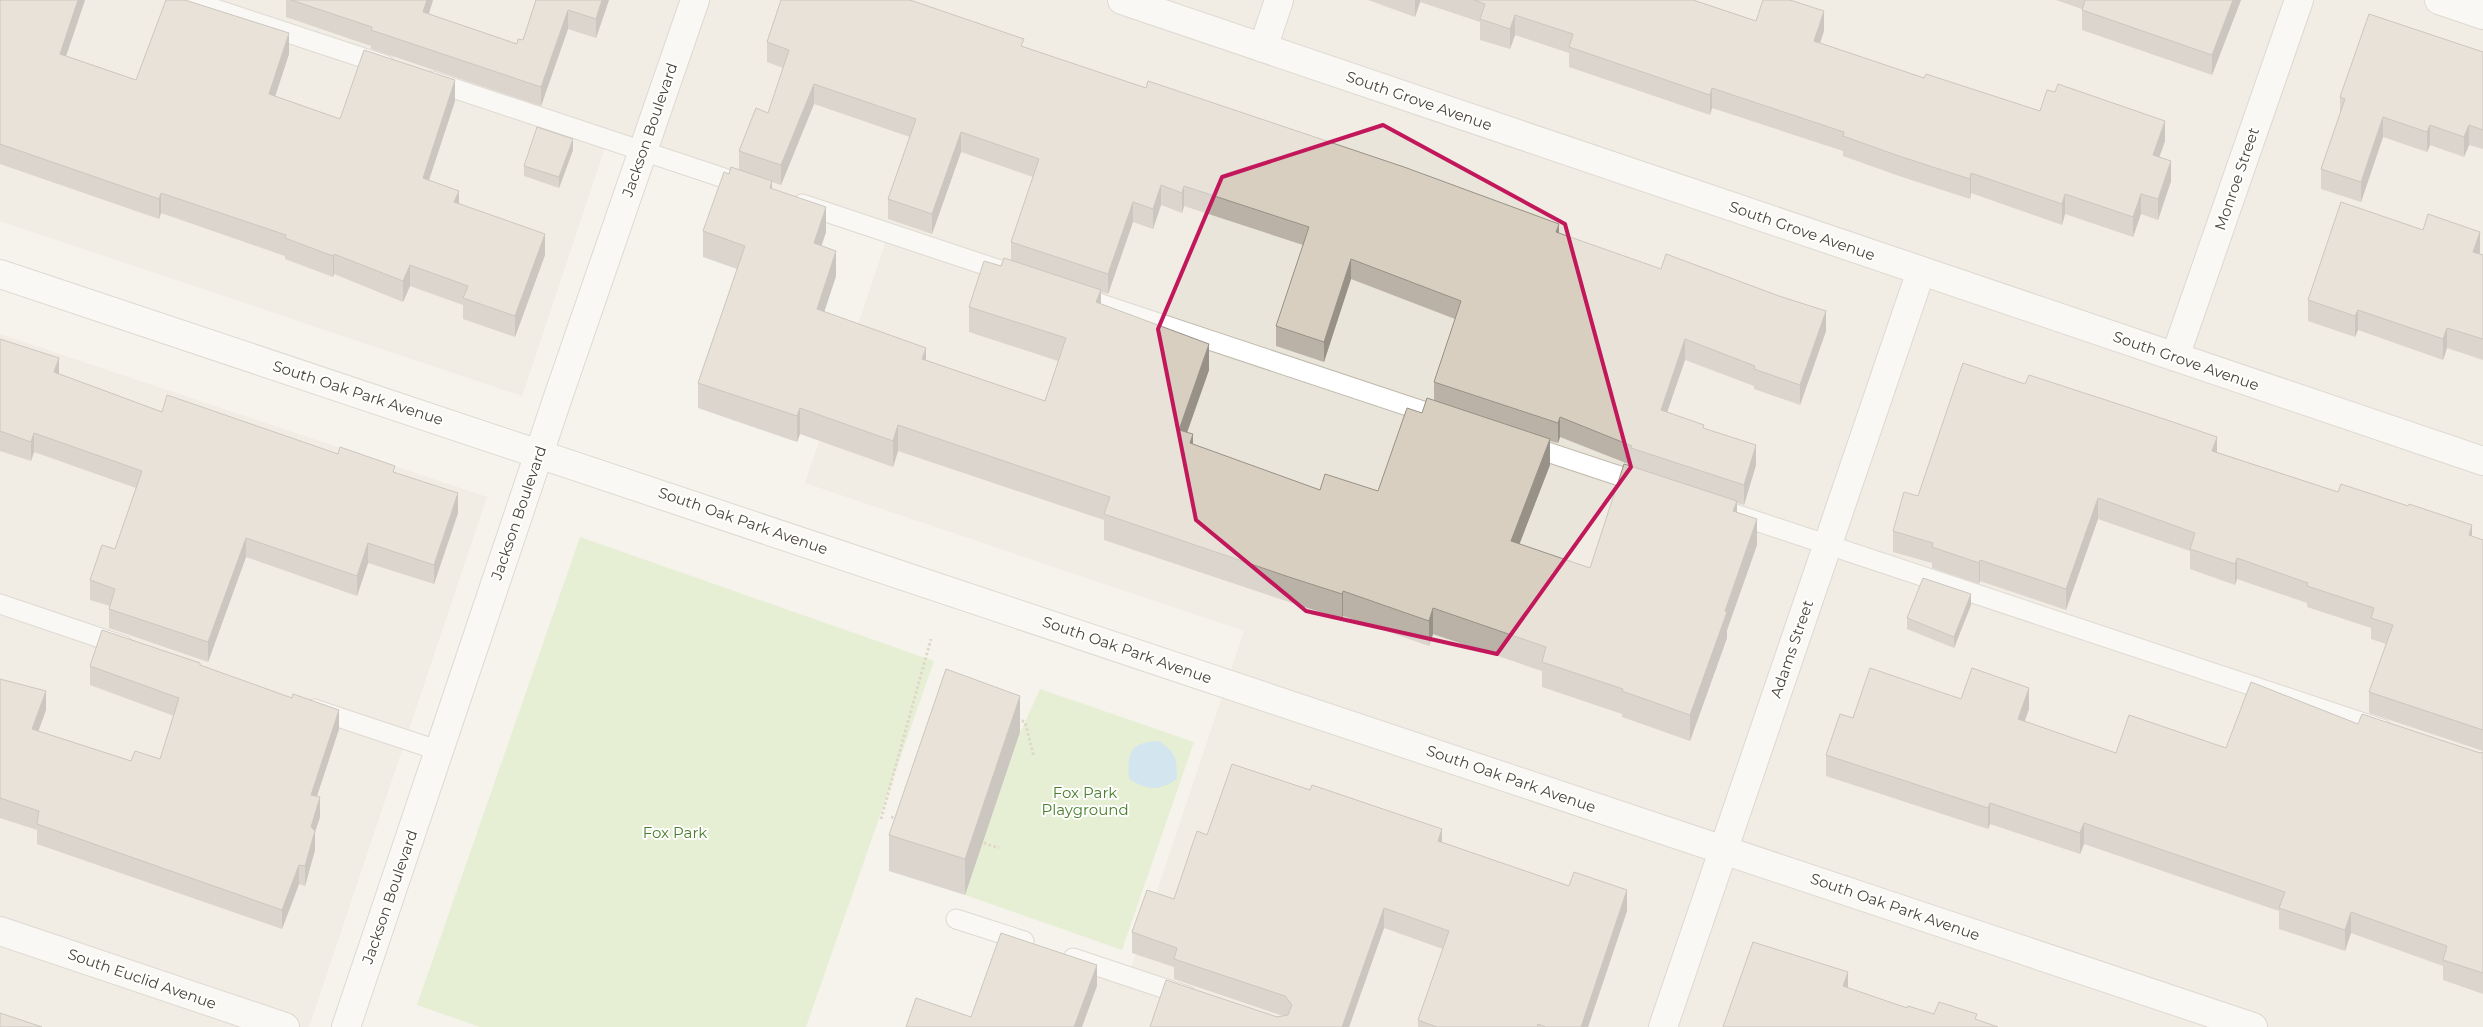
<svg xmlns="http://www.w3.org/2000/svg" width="2483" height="1027" viewBox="0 0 2483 1027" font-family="Montserrat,sans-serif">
  <rect width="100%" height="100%" fill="#f6f3ec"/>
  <!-- residential -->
  <path fill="#eae5da" d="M0,0H2483V1027H1012L1038,948L1128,978L1244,631L805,483L890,229L609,135L522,396L0,221Z
    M0,334L487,497L309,1027H0Z"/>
  <!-- green -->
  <path fill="#d2eab5" d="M580,537L934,661L806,1027H480L417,1005Z
    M1040,689L1194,742L1122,950L965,895L1020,733Z"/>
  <!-- water -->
  <path fill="#a9d4f2" d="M1159,741C1178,755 1176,757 1177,779C1158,792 1148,790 1129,779C1127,753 1130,742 1159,741Z"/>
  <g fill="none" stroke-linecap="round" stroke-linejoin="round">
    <defs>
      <path id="service" d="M188,0L385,65
        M432,81L745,185
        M802,204L1006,272
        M1077,296L1447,419
        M1526,445L1644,484
        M1732,513L2382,729
        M0,604L124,646
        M314,709L440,751
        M956,919L1024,941
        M1073,958L1187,996"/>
      <path id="minor" d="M1122,0L2483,461
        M2439,0L2483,15
        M1263,48L1279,0
        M2175,357L2299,0
        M0,931L285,1027
        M1663,1027L1921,271"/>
      <path id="tertiary" d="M0,274L2253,1027
        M346,1027L558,397L695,0"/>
    </defs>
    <!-- service casing -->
    <use href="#service" stroke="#c2bbae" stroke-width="21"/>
    <!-- minor casing -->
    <use href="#minor" stroke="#c2bbae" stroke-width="30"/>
    <!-- tertiary casing -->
    <use href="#tertiary" stroke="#c2bbae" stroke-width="30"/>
    <!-- path -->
    <path stroke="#c4b79f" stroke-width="3" stroke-dasharray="2.5 2.5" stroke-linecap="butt" d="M1017,719L1025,722L1034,757
      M891,817L899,819
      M881,819L931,639
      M984,843L999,848"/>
    <!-- service -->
    <use href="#service" stroke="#fff" stroke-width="19"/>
    <!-- minor -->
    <use href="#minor" stroke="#fff" stroke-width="28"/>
    <!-- tertiary -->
    <use href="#tertiary" stroke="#fff" stroke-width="28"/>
  </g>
  <!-- wall -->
  <path fill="#bab2a6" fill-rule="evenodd" d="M0,0H85L66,56L136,80L289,54L275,96L340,119L455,101L429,180L459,204L545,255L515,337L463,319V305L410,286L403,302L334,274L333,277L285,259V256L161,213L159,219L0,164Z
    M286,0H433L429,14L517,44L523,40L536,0H609L596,38L568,29L541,106L371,49V46L286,17Z
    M1368,0H1693L1756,21L1824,31L1820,43L1924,78L2040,111L2165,141L2159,157L2171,181L2158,220L2141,214L2133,237L2065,214L2062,225L1971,193L1970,199L1899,176L1843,156V151L1712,108L1710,115L1569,67V53L1515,35L1510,49L1480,40V22L1420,2L1415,17Z
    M2056,0H2241L2212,75L2082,30V9Z
    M767,42L1024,47L1559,233L1826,331L1800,405L1754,389V386L1685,360L1667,412L1704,429L1756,465L1744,505L1737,503V512L1757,545L1727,630V638L1690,741L1622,717V714L1542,687V671L1433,634L1429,646L1343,616L1342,619L1292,603L1104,540V520L898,451L893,467L800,434L797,442L698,408V383L737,269L703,257V231L729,174L739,170V151L768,113L783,68L767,62ZM814,104L910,137L888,199V219L932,234L961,152L1033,177L1011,242V260L1001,266L969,307V332L1058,361L1045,401L926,360L824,312L836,276L821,246L826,232L772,189V182L781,185ZM1161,205L1182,213L1184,206L1303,245L1276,326V346L1324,362L1351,279L1455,319L1434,382V401L1422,413L1378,491L1320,490L1193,445L1187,433L1209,370L1101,304V292L1108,294L1133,222L1153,229ZM1560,437L1631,465L1590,568L1519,544L1550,465V441L1558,443Z
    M2483,52V149L2469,145L2464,157L2430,145L2427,152L2383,137L2361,202L2321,189V169L2340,114V97Z
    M573,150L559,188L524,176V166Z
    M2480,252L2479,254L2483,255V360L2447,348L2443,360L2358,330L2355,337L2308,321V300Z
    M0,339L59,374L162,412L338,454L395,473L458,513L434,584L368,563L357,596L246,557L208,662L109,628V609L110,606L90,600V580L115,549L136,488L34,452L31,461L0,451Z
    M2025,384L2217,452L2483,540V751L2369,713V692L2386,644L2371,639V628L2307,607V603L2237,579L2235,585L2190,569V551L2098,519L2066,610L1980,581L1979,584L1932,568V563L1893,552V531L1918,496Z
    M1971,605L1954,648L1907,629V618Z
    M200,665L339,729L317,796L320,817L315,832V850L305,886L299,884L282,929L37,844V830L0,818V679L46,710L38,731L131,761L160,759L174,716L90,685V666Z
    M1961,699L2029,709L2024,722L2116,753L2226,748L2358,724L2480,753L2483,752V994L2443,980V966L2351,933L2345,951L2279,929V911L2084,844L2080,854L1990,824L1988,829L1826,776V755L1853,718Z
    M1020,732L965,895L889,871V835Z
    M1207,835L1442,842L1627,911L1588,1027H1418V1020L1443,949L1384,928L1349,1027H1150L1283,1016L1174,979V967L1132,953V932L1174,899Z"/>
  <!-- shaded-wall -->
  <path fill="#979187" d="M78,0H85L60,74V54Z
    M427,0H433L423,31V12Z
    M602,0H609L596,38V19Z
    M1415,0H1420V2L1415,17Z
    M2233,0H2241L2212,75V55Z
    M568,10V29L541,106V87Z
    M1824,11V31L1814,61V41Z
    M1515,15V35L1510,49V29Z
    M289,33V54L269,115V94Z
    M455,80V101L423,198V178Z
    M814,84V104L781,185V165Z
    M1712,88V108L1710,115V95Z
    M2383,117V137L2361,202V182Z
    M2165,121V141L2153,175V155Z
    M2430,125V145L2427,152V132Z
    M2469,125V145L2464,157V137Z
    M961,132V152L932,234V214Z
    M573,139V150L559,188V177Z
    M2171,161V181L2158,220V199Z
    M1971,173V193L1970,199V179Z
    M772,181V206L770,188Z
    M1161,185V205L1153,229V209Z
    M1184,186V206L1182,213V193Z
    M459,191V212L454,202Z
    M161,193V213L159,219V199Z
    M2065,194V214L2062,225V204Z
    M2141,194V214L2133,237V217Z
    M1133,202V222L1108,294V274Z
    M826,207V232L814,268V243Z
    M1559,224V244L1556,232Z
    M2480,232V252L2473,273V252Z
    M545,234V255L515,337V316Z
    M836,251V276L817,334V309Z
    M334,254V274L333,277V256Z
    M1351,259V279L1324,362V342Z
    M410,265V286L403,302V281Z
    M1101,290V315L1096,302Z
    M2358,310V330L2355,337V316Z
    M1826,311V331L1800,405V385Z
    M2447,328V348L2443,360V339Z
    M1685,339V360L1661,430V410Z
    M1209,344V370L1179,455V430Z
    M926,348V373L922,359Z
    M59,358V378L54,372Z
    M800,408V434L797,442V416Z
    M1560,417V437L1558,443V423Z
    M898,425V451L893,467V441Z
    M34,433V452L31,461V442Z
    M1193,434V460L1190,443Z
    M2217,437V458L2212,451Z
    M1550,439V465L1511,566V541Z
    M1756,445V465L1744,505V485Z
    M458,493V513L434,584V565Z
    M2098,498V519L2066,610V589Z
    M1737,501V527L1733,511Z
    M1757,519V545L1727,630V638L1690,741V715Z
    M2472,525V546L2469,535Z
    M246,538V557L208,662V642Z
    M368,543V563L357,596V576Z
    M2237,558V579L2235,585V564Z
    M1980,560V581L1979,584V563Z
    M1343,591V616L1342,619V594Z
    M1971,594V605L1954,648V637Z
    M1433,608V634L1429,646V621Z
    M2029,688V709L2018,740V719Z
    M46,691V710L32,749V729Z
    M1020,696V732L965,895V859Z
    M339,710V729L311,814V795Z
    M320,797V817L315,832V850L305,886V866L311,827Z
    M1990,803V824L1988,829V808Z
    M2084,823V844L2080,854V833Z
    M1442,829V850L1438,841Z
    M299,865V884L282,929V910Z
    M1627,890V911L1588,1027H1581Z
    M1384,908V928L1349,1027H1342Z
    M2351,912V933L2345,951V930Z
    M1097,965V986L1082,1027H1074Z
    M1848,972V993L1843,986Z"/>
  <!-- building -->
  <path fill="#d8cfc1" stroke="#979187" d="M0,0H78L60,54L136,80L166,0H185L289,33L269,94L340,119L364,50L455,80L423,178L459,191L454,202L545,234L515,316L463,298L468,286L410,265L403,281L334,254L333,256L285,238L286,235L161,193L159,199L0,144Z
    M291,0H427L423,12L517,44L518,39L523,40L536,0H602L596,19L568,10L541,87L371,30L372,27Z
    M781,0H910L1024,39L1021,46L1146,88L1148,81L1404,167L1559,224L1556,232L1661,269L1666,254L1779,296L1826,311L1800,385L1754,369L1755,366L1685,339L1661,410L1704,425L1703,428L1756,445L1744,485L1631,448L1632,446L1560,417L1558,423L1434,382L1461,301L1351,259L1324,342L1276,326L1309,227L1184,186L1182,193L1161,185L1153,209L1133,202L1108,274L1011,242L1039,159L961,132L932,214L888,199L916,119L814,84L781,165L739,151L756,108L768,113L789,50L767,42Z
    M1474,0H1693L1756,21L1763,0H1790L1824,11L1814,41L1924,78L1926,74L2040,111L2047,90L2055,92L2058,84L2165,121L2153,155L2171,161L2158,199L2141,194L2133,217L2065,194L2062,204L1971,173L1970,179L1899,156L1843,136L1844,132L1712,88L1710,95L1569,47L1573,34L1515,15L1510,29L1480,19L1485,4Z
    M2085,0H2233L2212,55L2082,10Z
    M2369,14L2483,52V130L2469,125L2464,137L2430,125L2427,132L2383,117L2361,182L2321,169L2345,99L2340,97Z
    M537,127L573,139L559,177L524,166Z
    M731,167L772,181L770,188L826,207L814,243L836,251L817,309L926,348L922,359L1045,401L1066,338L969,307L984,261L1001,266L1004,258L1101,290L1096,302L1209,344L1179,430L1193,434L1190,443L1320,490L1325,474L1378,491L1407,408L1422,413L1427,398L1550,439L1511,541L1590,568L1624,464L1737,501L1733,511L1757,519L1725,611L1727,612L1690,715L1622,691L1623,689L1542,662L1546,647L1433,608L1429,621L1343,591L1342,594L1292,578L1104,514L1110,497L898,425L893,441L800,408L797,416L698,383L745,246L703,231L724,172L729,174Z
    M2341,202L2423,230L2428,214L2480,232L2473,252L2483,255V339L2447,328L2443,339L2358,310L2355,316L2308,300Z
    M0,339L59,358L54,372L162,412L167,395L338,454L340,447L395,466L393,472L458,493L434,565L368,543L357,576L246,538L208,642L109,609L115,589L90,580L102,545L115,549L142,471L34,433L31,442L0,431Z
    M1963,363L2025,384L2029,375L2167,420L2217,437L2212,451L2338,492L2341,484L2408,506L2409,504L2472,525L2469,535L2483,540V730L2369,692L2393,625L2371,618L2374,608L2307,586L2308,583L2237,558L2235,564L2190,549L2195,533L2098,498L2066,589L1980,560L1979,563L1932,547L1933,543L1893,531L1904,492L1918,496Z
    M1923,578L1971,594L1954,637L1907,618Z
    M102,630L200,663V665L292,698L293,694L339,710L311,795L320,797L311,827L315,831L305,866L299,865L282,910L37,824L39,811L0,798V679L46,691L32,729L131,761L135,751L160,759L179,698L90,666Z
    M1870,668L1961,699L1972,668L2029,688L2018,719L2116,753L2129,715L2226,748L2251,682L2358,724L2362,714L2480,753L2483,752V973L2443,960L2447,946L2351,912L2345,930L2279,908L2285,892L2084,823L2080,833L1990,803L1988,808L1826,755L1840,714L1853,718Z
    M946,669L1020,696L965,859L889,835Z
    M1232,764L1310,790L1312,785L1442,829L1438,841L1569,886L1574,872L1627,890L1581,1027H1546L1538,1024L1537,1027H1437L1418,1020L1449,931L1384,908L1342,1027H1150L1166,980L1277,1017L1288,1015L1292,1005L1285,996L1174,959L1177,948L1132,932L1147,890L1174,899L1197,831L1207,835Z
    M1001,933L1097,965L1074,1027H906L916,998L971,1017Z
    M1753,942L1848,972L1843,986L1907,1008L1908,1006L1934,1014L1939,1002L1977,1014L1975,1019L1998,1027H1723Z
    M0,1013L42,1027H0Z"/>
  <!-- marked area -->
  <path d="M0 0H2483V1027H0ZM1383,125L1565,224L1631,467L1497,654L1306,611L1196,520L1158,329L1222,177Z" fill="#f6f3ec" fill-opacity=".55" fill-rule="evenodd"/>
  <path fill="none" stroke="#c2185b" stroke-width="4" stroke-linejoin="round" d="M1383,125L1565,224L1631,467L1497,654L1306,611L1196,520L1158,329L1222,177Z"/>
  <g text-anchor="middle" stroke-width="4" stroke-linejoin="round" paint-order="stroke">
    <!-- street labels -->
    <g font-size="15" fill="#4b4439" stroke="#fff">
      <text transform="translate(1419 101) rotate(19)" y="5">South Grove Avenue</text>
      <text transform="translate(650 130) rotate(-71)" y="5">Jackson Boulevard</text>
      <text transform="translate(2237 179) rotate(-71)" y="5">Monroe Street</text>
      <text transform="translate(1802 231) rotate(19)" y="5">South Grove Avenue</text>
      <text transform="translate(2186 361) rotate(19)" y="5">South Grove Avenue</text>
      <text transform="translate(358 393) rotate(18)" y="5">South Oak Park Avenue</text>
      <text transform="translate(519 513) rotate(-71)" y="5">Jackson Boulevard</text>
      <text transform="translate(743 521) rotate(19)" y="5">South Oak Park Avenue</text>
      <text transform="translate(1792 649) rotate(-71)" y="5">Adams Street</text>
      <text transform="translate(1127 650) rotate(19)" y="5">South Oak Park Avenue</text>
      <text transform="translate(1511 779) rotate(19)" y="5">South Oak Park Avenue</text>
      <text transform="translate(390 897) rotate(-71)" y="5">Jackson Boulevard</text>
      <text transform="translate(1895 907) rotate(19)" y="5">South Oak Park Avenue</text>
      <text transform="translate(142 979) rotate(19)" y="5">South Euclid Avenue</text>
    </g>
    <!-- park labels -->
    <g font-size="15" fill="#4a7f2a" stroke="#fff">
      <text x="1085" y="798">Fox Park<tspan x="1085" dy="17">Playground</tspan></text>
      <text x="675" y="838">Fox Park</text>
    </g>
  </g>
</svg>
